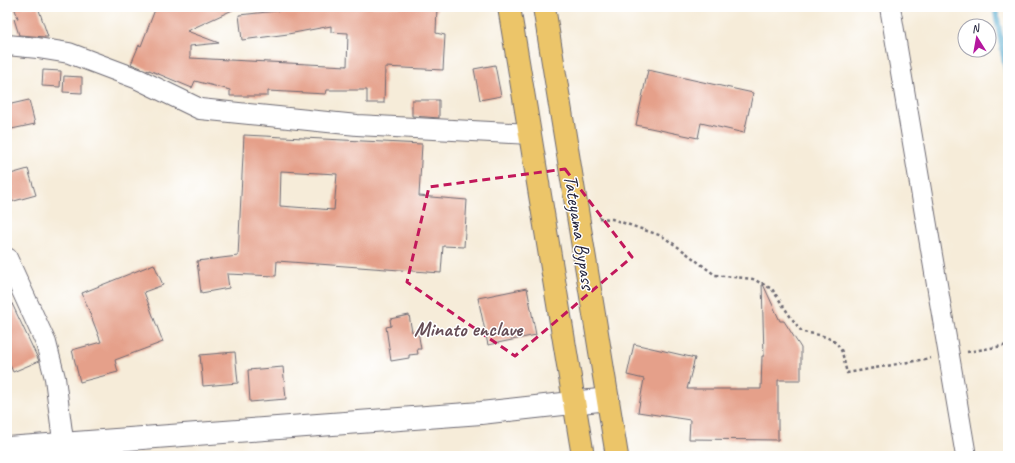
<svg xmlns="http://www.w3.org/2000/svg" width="1015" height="463" viewBox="0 0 1015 463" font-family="Caveat,sans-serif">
  <rect width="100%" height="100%" fill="#fff"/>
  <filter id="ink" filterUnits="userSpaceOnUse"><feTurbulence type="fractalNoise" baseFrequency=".025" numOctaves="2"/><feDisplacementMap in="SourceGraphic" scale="8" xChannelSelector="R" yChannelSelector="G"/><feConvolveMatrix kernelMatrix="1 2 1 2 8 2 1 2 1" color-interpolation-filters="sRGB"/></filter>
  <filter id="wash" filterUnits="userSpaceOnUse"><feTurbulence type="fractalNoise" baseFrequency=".012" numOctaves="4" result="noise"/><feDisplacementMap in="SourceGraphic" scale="16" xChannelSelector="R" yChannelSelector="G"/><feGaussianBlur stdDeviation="0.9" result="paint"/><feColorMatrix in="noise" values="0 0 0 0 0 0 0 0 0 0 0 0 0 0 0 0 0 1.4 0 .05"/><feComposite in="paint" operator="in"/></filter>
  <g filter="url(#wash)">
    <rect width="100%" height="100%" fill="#f6ecd9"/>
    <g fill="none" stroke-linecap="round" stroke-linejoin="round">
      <!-- stream -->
      <path stroke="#4ca4c9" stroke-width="6" d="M995,7L1008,80"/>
    </g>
    <g id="blocks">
      <!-- building -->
      <path fill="#e5a08a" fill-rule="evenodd" d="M14,7H38L48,37H45L19,35L14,19L18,18Z
        M156,7H239L187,31L219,43L190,46V58L347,66L348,33L331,32V26L288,34L242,40L239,15L286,10L285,7H437L436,33L445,35L443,70L385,67L384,103H367V90H327L326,94L268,91V96H230V90L195,81L192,88L149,70V71L131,64L139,45L141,46Z
        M495,65L501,96L480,100L474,69Z
        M43,70L61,71L60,87L42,86Z
        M648,70L753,93L744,133L701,123L698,138L636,125Z
        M64,76L82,77V93L63,92Z
        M29,100L35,124L7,130V105Z
        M412,100H439V118L412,116Z
        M244,135L422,144L419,196L467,200L464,247L443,246L441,273L277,261L276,276L227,274L229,288L201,293L197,261L238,256ZM281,171L337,174L334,210L280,206Z
        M28,169L36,195L7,203V175Z
        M154,264L163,285L144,292L163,342L115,360L118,372L80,382L72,350L101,342L82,293Z
        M762,282L780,321H784L801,348V380H778V440L689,439L690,420L638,412L644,379L627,375L634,344L695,358L687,389H761L762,356H764Z
        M527,288L536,335L488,345L478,298Z
        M7,293L39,361L13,372L7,358Z
        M409,315L412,332L418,331L421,349H417L418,354L409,355V358L391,361L386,327L391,326L390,319Z
        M235,352L238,383L203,386L200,355Z
        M283,367L286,399L250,402L248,370Z"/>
    </g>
  </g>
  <g filter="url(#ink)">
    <use href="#blocks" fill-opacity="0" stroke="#6c6972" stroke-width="1"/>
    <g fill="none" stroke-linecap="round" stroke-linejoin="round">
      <defs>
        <path id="minor" d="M890,7L966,456
          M7,45L38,48L69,53L138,79L200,109L357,125L530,134
          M7,258L46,343L55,378L65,456"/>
        <path id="tertiary" d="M7,448L481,413L608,399"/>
        <path id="trunk" d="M509,7L583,456
          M544,7L617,456"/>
      </defs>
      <!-- minor casing -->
      <use href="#minor" stroke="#6c6972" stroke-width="22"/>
      <!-- tertiary casing -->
      <use href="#tertiary" stroke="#6c6972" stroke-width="24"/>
      <!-- trunk casing -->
      <use href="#trunk" stroke="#6c6972" stroke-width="24"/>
      <!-- path -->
      <path stroke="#6c6972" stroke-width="2.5" stroke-dasharray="3 3" stroke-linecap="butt" d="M599,218L612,219L662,236L681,249L715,275L753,279L772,289L790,316L802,332C815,334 833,336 840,348C843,352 845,367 847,373L931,358
        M967,352L1008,345"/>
      <!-- minor -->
      <use href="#minor" stroke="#fff" stroke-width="20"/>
      <!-- tertiary -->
      <use href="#tertiary" stroke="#fff" stroke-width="22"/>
      <!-- trunk -->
      <use href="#trunk" stroke="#ecc569" stroke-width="22"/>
    </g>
  </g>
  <!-- marked area -->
  <path fill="none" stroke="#c2185b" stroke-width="3" stroke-dasharray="8 5" stroke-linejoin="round" d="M565,169L632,257L515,356L407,282L429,187Z"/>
  <g text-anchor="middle" stroke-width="3" stroke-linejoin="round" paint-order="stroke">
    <!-- street labels -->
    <g font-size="20" fill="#22223b" stroke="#fff">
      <text transform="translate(580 232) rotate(81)" y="7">Tateyama Bypass</text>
    </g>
    <!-- neighbourhood labels -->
    <g font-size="21" font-weight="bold" fill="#664e57" stroke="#fff">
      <text x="468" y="336">Minato enclave</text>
    </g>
  </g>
  <!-- margin -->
  <rect width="1015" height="463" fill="none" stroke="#fff" stroke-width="24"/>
  <!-- north arrow -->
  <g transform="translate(977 38) rotate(349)"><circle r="19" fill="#ffffff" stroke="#a7a7b1"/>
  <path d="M0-3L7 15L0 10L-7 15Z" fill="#b5179e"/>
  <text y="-6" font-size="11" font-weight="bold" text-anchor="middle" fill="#22223b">N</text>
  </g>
</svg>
